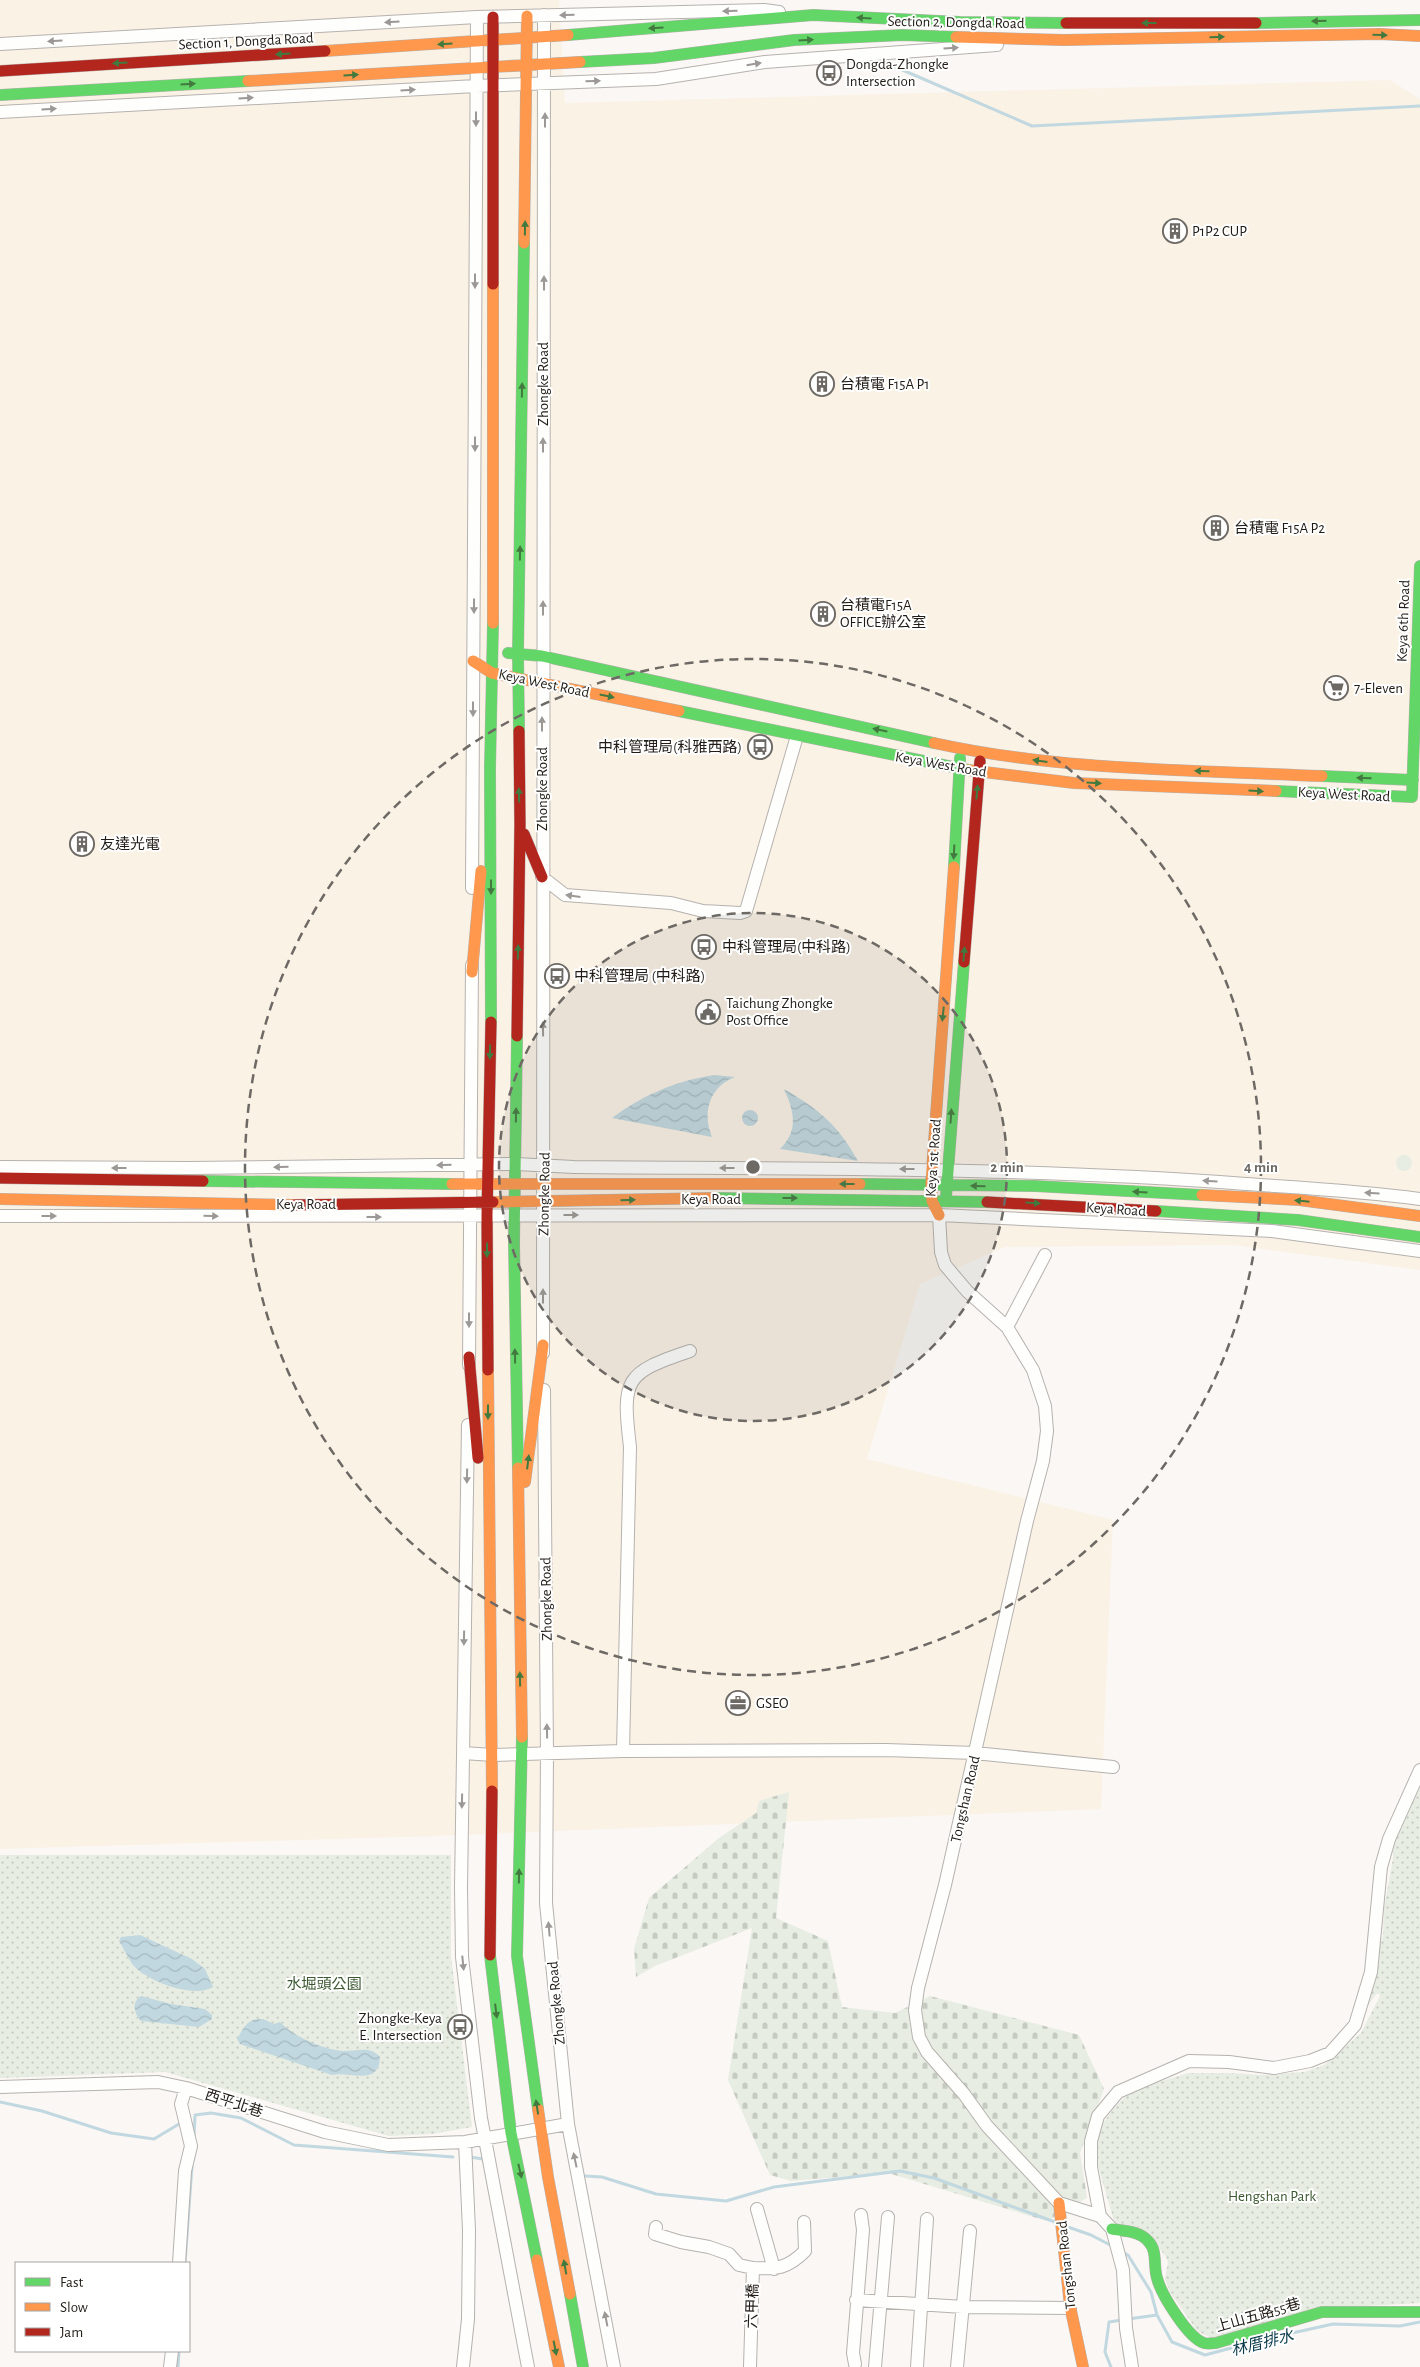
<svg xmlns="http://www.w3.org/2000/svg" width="1420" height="2367" viewBox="0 0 1420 2367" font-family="'Alegreya Sans','Noto Sans TC',sans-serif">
  <defs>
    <pattern id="cemetery-stones" width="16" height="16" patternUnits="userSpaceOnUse" patternTransform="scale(1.25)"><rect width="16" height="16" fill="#e7ede2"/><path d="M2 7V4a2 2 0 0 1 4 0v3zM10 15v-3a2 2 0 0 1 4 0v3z" fill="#c6cbc1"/></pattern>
    <pattern id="park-dots" width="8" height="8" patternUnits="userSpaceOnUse" patternTransform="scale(1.25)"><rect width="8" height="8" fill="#e7ede2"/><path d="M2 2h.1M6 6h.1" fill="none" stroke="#c6cbc1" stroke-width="1.8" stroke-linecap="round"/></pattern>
    <pattern id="water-waves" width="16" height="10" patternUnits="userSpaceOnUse" patternTransform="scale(1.25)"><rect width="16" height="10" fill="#c1d8e0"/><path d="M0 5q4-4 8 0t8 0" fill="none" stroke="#a6b9bf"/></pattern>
  </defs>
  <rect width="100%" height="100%" fill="#faf7f4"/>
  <!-- built -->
  <path fill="#fbf2e6" d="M0,0H559L565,103L1390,80L1420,99V1270L1232,1245L1005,1247L920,1284L867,1459L1113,1520L1101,1809L435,1836L0,1849Z"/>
  <!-- grass -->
  <path fill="#e7ede2" d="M1396 1163a8 8 0 1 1 16 0a8 8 0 1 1-16 0Z"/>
  <!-- cemetery -->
  <path fill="url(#cemetery-stones)" d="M789,1792L776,1918L828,1941L842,2007L895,2013L930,1996L1079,2035L1104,2089L1080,2153L1087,2198L1047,2221L888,2173L791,2181L770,2175L728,2080L752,1928L655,1966L636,1977L634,1949L649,1898L719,1838L756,1813L759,1801Z"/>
  <!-- park -->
  <path fill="url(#park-dots)" d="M1420,1785V2303L1332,2308L1216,2340L1197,2331L1170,2292L1165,2279L1168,2262L1166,2257L1150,2237L1115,2225L1091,2141L1113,2109L1126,2096L1149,2085L1188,2073H1234L1260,2075L1304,2072L1324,2065L1361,2033L1380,1996L1379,1994H1376L1355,2025L1383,1936L1384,1909L1393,1858L1394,1835Z
    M0,1855H451V1956L472,2127L432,2134L389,2136L165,2072L0,2078Z"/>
  <!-- water -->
  <path fill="url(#water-waves)" d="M714,1075L735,1077C709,1087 702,1113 712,1137L612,1118C643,1095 675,1081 714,1075Z
    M784,1089C820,1110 838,1125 858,1161L780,1149C799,1130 794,1111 784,1089Z
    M742 1118a8 8 0 1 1 16 0a8 8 0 1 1-16 0Z
    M140,1935L192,1959L205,1969L213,1987C193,1999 147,1981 133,1965C128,1958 124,1949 119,1941L121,1937Z
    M141,1996L171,2004L205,2009L212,2015V2019L199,2027L141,2021C134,2013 131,2003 141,1996Z
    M263,2019L274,2024L280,2022C292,2035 318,2047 336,2050C351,2054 368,2043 380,2057C379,2087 350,2071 332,2075L240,2044L237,2039C244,2027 248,2018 263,2019Z"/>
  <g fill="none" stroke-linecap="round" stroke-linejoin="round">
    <!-- stream -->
    <path stroke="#c1d8e0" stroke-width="3" d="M884,62L1032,126L1420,106
      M0,2102L42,2111L111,2133L154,2139L179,2124
      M195,2115L211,2113L241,2118L294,2145L453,2157
      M194,2137L195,2116
      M470,2157L483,2159
      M585,2176L602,2177L656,2194L726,2201L774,2187L900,2171L934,2178L1055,2222
      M1068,2227L1091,2235L1112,2246
      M1122,2252L1128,2255L1151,2292L1157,2315
      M185,2263L192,2166
      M1128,2319L1157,2315L1172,2342L1205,2355L1265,2339L1333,2324L1400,2326L1420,2322
      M178,2367L179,2351
      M1111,2367L1105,2352L1109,2322L1122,2320"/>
    <defs>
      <path id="street" d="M0,44L477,17L764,10L779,12
        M0,112L476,86L656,79L765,62L997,45
        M542,877L565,895L671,903L703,911L740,913L746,911L797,736
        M472,888L477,17
        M0,1167L189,1168L516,1164L574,1167C798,1169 1022,1167 1246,1184C1304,1188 1362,1191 1420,1199
        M939,1215L941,1252L945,1265L967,1291L1007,1327L1033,1370L1045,1406L1047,1431L1043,1461L1027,1521L945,1885L918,1988L915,2010L919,2037L927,2052L964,2094L987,2126L1059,2203L1100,2216L1112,2229L1123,2270L1126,2328L1132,2367
        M0,1216L939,1215L1272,1231L1420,1251
        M1007,1327L1045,1255
        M543,1353L544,15
        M469,1365L472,965
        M544,1390L547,1754L546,1903L568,2124L614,2367
        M468,1425L461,1888L462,1957L481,2118L528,2367
        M623,1751L630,1447C622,1379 624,1373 690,1351
        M463,1753L493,1755L623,1751L886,1750L975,1753L1113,1767
        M0,2087L158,2082L186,2088L325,2132L388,2145L465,2142L568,2124
        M757,2209L774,2269
        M1100,2216L1091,2167V2141L1098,2116L1118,2092L1189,2061L1229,2062L1274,2068L1310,2061L1330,2053L1355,2025L1371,1972L1381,1867L1389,1839L1420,1770
        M656,2227L655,2234L681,2242L709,2247L729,2254L739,2265L753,2268L750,2367
        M179,2263L185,2171L191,2146L181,2104L186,2088
        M753,2268C777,2269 787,2269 805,2251L804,2222
        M856,2300L963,2307L1070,2308
        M855,2364L853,2353L863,2230L861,2215
        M170,2367L172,2351
        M463,2367L468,2319L469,2230L465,2142
        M875,2367L888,2217
        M917,2367L927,2219
        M957,2367L970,2231"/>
      <path id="fast" d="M1256,23L1420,20
        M568,35L813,15L960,22L1066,23
        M580,62L654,58L794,40L903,35L956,37
        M0,95L248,81
        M508,653L542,656L934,743
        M679,711L968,770
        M519,731L518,654L524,243
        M1322,776L1413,780
        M1276,791L1412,797L1420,566
        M954,867L960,758
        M491,1022L490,769L493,623
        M517,1036L514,1243L518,1468
        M203,1181L452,1184
        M860,1184L1035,1186L1202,1195
        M946,1197L964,962
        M716,1198L987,1202
        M1156,1211L1298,1220L1420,1237
        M522,1737L517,1956L538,2109
        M490,1955L511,2133L537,2260
        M1112,2229C1124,2231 1140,2231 1148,2241C1158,2251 1153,2265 1157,2278C1161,2294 1188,2338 1204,2343C1208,2344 1212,2343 1216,2343L1322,2312H1420
        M570,2294L583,2367"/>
      <path id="slow" d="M956,37L1064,40L1379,34L1420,36
        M325,51L568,35
        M248,81L580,62
        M524,243L527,16
        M493,284V623
        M473,661L492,673L679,711
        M934,743C1061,771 1192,770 1322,776
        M968,770L1074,783L1276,791
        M472,972L481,871
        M452,1184H860
        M1202,1195L1299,1200L1420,1216
        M0,1199L294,1205
        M493,1202L716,1198
        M939,1215L932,1201L931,1184L954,867
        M488,1370L492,1791
        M518,1468L522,1737
        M525,1482L543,1345
        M538,2109L548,2177L570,2294
        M1059,2203L1070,2306L1083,2367
        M537,2260L559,2367"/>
      <path id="jam" d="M493,17V284
        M1066,23H1256
        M0,71L325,51
        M524,834L542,877
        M964,962L980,761
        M517,1036L520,824L519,731
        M0,1178L203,1181
        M987,1202L1156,1211
        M294,1205L493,1202
        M469,1357L478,1458
        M488,1370L487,1215L491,1022
        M490,1955L492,1791"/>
    </defs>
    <!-- street casing -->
    <use href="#street" stroke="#b6b2ae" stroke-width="14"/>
    <!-- fast casing -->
    <use href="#fast" stroke="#b6b2ae" stroke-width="12"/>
    <!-- slow casing -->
    <use href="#slow" stroke="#b6b2ae" stroke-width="12"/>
    <!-- jam casing -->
    <use href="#jam" stroke="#b6b2ae" stroke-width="12"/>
    <!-- street -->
    <use href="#street" stroke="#fefefd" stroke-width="12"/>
    <!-- fast -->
    <use href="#fast" stroke="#63d668" stroke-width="11"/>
    <!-- slow -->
    <use href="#slow" stroke="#ff974d" stroke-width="11"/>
    <!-- jam -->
    <use href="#jam" stroke="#b3261e" stroke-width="11"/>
  </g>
  <!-- one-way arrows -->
  <defs><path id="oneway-solid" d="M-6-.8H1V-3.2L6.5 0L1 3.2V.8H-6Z" transform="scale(1.25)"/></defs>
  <g fill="#9b9895">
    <use href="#oneway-solid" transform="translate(730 11) rotate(179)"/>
    <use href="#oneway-solid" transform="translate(567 15) rotate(179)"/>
    <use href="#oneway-solid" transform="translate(392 22) rotate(177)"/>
    <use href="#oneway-solid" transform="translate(55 41) rotate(177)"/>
    <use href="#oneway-solid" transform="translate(951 48) rotate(-4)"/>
    <use href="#oneway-solid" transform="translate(754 64) rotate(-9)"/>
    <use href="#oneway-solid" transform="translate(593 81) rotate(-2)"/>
    <use href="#oneway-solid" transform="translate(408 90) rotate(-3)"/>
    <use href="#oneway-solid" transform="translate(246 98) rotate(-3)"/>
    <use href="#oneway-solid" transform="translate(49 109) rotate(-3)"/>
    <use href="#oneway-solid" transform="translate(476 119) rotate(90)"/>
    <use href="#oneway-solid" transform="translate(545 120) rotate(-90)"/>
    <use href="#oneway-solid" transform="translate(475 281) rotate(90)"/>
    <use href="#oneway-solid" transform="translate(544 283) rotate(-90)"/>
    <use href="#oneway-solid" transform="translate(475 444) rotate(90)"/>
    <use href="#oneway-solid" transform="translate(543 445) rotate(-90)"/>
    <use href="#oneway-solid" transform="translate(474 606) rotate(90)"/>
    <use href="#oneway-solid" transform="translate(543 608) rotate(-90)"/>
    <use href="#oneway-solid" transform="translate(473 709) rotate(90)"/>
    <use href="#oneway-solid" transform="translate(542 724) rotate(-90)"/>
    <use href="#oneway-solid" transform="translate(573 896) rotate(-172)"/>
    <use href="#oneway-solid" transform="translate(543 1029) rotate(-91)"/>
    <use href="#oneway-solid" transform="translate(444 1165) rotate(179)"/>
    <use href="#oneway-solid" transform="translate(281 1167) rotate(179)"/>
    <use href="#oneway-solid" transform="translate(119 1168) rotate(-180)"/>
    <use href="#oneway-solid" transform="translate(727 1168) rotate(-180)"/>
    <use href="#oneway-solid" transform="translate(907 1169) rotate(-180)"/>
    <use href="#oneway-solid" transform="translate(1210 1181) rotate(-176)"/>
    <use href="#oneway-solid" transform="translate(1372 1193) rotate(-176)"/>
    <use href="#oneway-solid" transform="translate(571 1215)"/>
    <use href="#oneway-solid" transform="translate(49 1216)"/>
    <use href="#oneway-solid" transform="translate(211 1216) rotate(2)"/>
    <use href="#oneway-solid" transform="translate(374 1217)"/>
    <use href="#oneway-solid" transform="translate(543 1296) rotate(-90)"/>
    <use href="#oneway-solid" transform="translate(469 1320) rotate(90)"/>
    <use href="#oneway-solid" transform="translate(467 1476) rotate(91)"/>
    <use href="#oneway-solid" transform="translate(464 1638) rotate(91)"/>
    <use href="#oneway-solid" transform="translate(547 1731) rotate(-91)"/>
    <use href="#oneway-solid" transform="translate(462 1801) rotate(91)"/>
    <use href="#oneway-solid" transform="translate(549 1929) rotate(-95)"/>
    <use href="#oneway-solid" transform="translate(463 1963) rotate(84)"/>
    <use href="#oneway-solid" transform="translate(575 2160) rotate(-102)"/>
    <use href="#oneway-solid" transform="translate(606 2319) rotate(-101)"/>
  </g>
  <g fill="#42793f">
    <use href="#oneway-solid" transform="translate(864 18) rotate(-177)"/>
    <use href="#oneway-solid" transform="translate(1319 21) rotate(179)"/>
    <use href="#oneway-solid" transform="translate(1149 23) rotate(-180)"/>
    <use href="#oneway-solid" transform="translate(656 28) rotate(176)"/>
    <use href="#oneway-solid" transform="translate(1380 35) rotate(1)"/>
    <use href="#oneway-solid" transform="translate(1217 37) rotate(-1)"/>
    <use href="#oneway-solid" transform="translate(806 40) rotate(-3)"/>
    <use href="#oneway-solid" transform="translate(445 44) rotate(177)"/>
    <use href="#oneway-solid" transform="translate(283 54) rotate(177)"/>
    <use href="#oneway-solid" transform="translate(120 63) rotate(177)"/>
    <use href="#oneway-solid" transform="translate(351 75) rotate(-3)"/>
    <use href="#oneway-solid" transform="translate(188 84) rotate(-3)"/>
    <use href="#oneway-solid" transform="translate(525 228) rotate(-89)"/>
    <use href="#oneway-solid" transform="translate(522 390) rotate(-89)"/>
    <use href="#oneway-solid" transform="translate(520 553) rotate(-89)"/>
    <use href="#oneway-solid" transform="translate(607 696) rotate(12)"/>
    <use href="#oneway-solid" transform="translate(880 730) rotate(-168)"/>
    <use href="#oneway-solid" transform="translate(1040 761) rotate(-172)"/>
    <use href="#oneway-solid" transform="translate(1202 771) rotate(-178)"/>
    <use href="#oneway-solid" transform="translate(1364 778) rotate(-178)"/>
    <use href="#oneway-solid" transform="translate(1094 783) rotate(3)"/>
    <use href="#oneway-solid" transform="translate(1256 791) rotate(3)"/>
    <use href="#oneway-solid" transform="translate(977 792) rotate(-85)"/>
    <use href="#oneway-solid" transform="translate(519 795) rotate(-91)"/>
    <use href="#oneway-solid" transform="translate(954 852) rotate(93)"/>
    <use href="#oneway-solid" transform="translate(491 887) rotate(90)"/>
    <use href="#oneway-solid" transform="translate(518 952) rotate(-89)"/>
    <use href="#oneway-solid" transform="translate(964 954) rotate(-85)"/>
    <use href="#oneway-solid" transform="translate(943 1014) rotate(96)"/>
    <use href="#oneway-solid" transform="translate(490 1052) rotate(91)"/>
    <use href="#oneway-solid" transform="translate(516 1115) rotate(-89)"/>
    <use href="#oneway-solid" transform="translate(951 1116) rotate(-86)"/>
    <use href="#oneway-solid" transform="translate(847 1184) rotate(-180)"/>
    <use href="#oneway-solid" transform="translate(978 1186) rotate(-179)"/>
    <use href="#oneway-solid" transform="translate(1140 1192) rotate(-177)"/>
    <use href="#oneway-solid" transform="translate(790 1198)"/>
    <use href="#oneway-solid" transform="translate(628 1200) rotate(-1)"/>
    <use href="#oneway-solid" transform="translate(1302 1201) rotate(-174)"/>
    <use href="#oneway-solid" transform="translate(1033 1203) rotate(3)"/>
    <use href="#oneway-solid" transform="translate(487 1250) rotate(90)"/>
    <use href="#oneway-solid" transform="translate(515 1356) rotate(-91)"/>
    <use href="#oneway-solid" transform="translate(488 1412) rotate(90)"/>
    <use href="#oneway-solid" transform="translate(528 1462) rotate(-83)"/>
    <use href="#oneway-solid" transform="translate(520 1679) rotate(-91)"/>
    <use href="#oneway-solid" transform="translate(519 1876) rotate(-89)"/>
    <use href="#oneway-solid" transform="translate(496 2011) rotate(83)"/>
    <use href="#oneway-solid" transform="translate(537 2107) rotate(-99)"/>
    <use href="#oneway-solid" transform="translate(520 2171) rotate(77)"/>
    <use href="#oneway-solid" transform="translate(565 2267) rotate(-100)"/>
    <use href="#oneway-solid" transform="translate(555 2348) rotate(79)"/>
  </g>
  <!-- distance rings -->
  <circle cx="753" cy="1167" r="254" fill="#6d6964" fill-opacity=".12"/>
  <g fill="none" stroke="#6d6964" stroke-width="2.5" stroke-dasharray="9 6">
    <circle cx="753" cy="1167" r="254"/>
    <circle cx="753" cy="1167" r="508"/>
  </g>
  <!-- icons -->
  <defs>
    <symbol id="bus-ring" viewBox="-11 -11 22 22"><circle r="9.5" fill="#fff" stroke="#6d6964" stroke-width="1.5"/><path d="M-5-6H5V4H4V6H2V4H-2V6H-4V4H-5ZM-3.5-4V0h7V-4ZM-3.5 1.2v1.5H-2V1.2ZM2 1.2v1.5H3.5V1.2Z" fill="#6d6964"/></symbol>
    <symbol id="building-ring" viewBox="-11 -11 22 22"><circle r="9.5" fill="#fff" stroke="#6d6964" stroke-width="1.5"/><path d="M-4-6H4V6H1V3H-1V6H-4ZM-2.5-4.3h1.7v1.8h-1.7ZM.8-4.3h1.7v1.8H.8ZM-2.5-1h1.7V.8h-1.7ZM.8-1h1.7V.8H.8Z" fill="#6d6964"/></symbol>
    <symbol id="supermarket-ring" viewBox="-11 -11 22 22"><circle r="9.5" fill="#fff" stroke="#6d6964" stroke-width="1.5"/><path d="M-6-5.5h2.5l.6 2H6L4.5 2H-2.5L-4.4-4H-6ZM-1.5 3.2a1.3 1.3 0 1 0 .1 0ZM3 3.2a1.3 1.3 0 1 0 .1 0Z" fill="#6d6964"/></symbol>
    <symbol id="civic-ring" viewBox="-11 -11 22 22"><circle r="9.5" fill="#fff" stroke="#6d6964" stroke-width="1.5"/><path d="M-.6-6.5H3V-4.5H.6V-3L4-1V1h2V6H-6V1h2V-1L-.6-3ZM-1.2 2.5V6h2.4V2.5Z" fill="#6d6964"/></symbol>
    <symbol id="office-ring" viewBox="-11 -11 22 22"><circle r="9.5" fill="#fff" stroke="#6d6964" stroke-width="1.5"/><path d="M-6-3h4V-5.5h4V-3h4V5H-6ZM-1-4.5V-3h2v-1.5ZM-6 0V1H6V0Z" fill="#6d6964"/></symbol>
  </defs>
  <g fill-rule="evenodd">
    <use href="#bus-ring" x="815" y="59" width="28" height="28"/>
    <use href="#building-ring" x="1161" y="217" width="28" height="28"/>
    <use href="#building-ring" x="808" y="370" width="28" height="28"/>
    <use href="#building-ring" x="1202" y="514" width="28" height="28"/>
    <use href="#building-ring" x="809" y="600" width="28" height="28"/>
    <use href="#supermarket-ring" x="1322" y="674" width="28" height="28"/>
    <use href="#bus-ring" x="746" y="733" width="28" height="28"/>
    <use href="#building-ring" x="68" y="830" width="28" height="28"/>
    <use href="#bus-ring" x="690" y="933" width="28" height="28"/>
    <use href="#bus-ring" x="543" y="962" width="28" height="28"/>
    <use href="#civic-ring" x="694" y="998" width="28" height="28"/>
    <use href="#office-ring" x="724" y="1689" width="28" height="28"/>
    <use href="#bus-ring" x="446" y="2013" width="28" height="28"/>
  </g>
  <g text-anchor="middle" stroke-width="4" stroke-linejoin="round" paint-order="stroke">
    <!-- street labels -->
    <g font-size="15" fill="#211c16" stroke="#fff">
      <text transform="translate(956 22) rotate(1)" y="5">Section 2, Dongda Road</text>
      <text transform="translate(246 41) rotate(-3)" y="5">Section 1, Dongda Road</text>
      <text transform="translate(543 384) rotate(-90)" y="5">Zhongke Road</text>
      <text transform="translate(1403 621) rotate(-88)" y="5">Keya 6th Road</text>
      <text transform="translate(544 683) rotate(12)" y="5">Keya West Road</text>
      <text transform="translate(941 764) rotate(10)" y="5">Keya West Road</text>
      <text transform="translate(542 789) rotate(-90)" y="5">Zhongke Road</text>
      <text transform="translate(1344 794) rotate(3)" y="5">Keya West Road</text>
      <text transform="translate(933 1158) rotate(-86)" y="5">Keya 1st Road</text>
      <text transform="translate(544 1194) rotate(-89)" y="5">Zhongke Road</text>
      <text x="711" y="1204">Keya Road</text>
      <text x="306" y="1209">Keya Road</text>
      <text transform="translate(1116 1209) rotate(4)" y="5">Keya Road</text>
      <text transform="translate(546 1599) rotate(-91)" y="5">Zhongke Road</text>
      <text transform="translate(965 1799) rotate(-77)" y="5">Tongshan Road</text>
      <text transform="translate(556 2003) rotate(-95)" y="5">Zhongke Road</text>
      <text transform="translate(234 2103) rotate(18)" y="5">西平北巷</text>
      <text transform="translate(1066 2265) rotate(-96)" y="5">Tongshan Road</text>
      <text transform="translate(752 2306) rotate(-88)" y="5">六甲橋</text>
      <text transform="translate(1258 2315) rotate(-16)" y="5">上山五路55巷</text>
    </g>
    <!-- poi labels -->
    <g font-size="15" fill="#211c16" stroke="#fff" text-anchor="start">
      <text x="846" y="69">Dongda-Zhongke<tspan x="846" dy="17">Intersection</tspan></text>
      <text x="1192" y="236">P1P2 CUP</text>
      <text x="840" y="389">台積電 F15A P1</text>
      <text x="1234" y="533">台積電 F15A P2</text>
      <text x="840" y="610">台積電F15A<tspan x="840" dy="17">OFFICE辦公室</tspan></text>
      <text x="1354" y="693">7-Eleven</text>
      <text x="742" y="752" text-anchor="end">中科管理局(科雅西路)</text>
      <text x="100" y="849">友達光電</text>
      <text x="722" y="952">中科管理局(中科路)</text>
      <text x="574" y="981">中科管理局 (中科路)</text>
      <text x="726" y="1008">Taichung Zhongke<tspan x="726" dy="17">Post Office</tspan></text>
      <text x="756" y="1708">GSEO</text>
      <text x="442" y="2023" text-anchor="end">Zhongke-Keya<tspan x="442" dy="17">E. Intersection</tspan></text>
    </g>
    <!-- park labels -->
    <g font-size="15" fill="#3b5730" stroke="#fff">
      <text x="324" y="1989">水堀頭公園</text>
      <text x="1272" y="2201">Hengshan Park</text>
    </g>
    <!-- water labels -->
    <g font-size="16" font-style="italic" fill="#093b4b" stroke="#fff">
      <text transform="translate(1262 2342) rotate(-14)" y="6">林厝排水</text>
    </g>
  </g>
  <circle cx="753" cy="1167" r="8" fill="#6d6964" stroke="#fff" stroke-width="2.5"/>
  <g font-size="15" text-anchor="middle" font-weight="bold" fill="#6d6964" stroke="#fff" stroke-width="4" stroke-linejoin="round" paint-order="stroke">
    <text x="1007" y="1172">2 min</text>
    <text x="1261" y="1172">4 min</text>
  </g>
  <!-- legend -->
  <rect x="15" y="2262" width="175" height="90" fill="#ffffff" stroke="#a6a4a2"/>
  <rect x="25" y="2278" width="25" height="8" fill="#63d668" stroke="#a6a4a2"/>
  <text x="60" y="2287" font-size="15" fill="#211c16">Fast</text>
  <rect x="25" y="2303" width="25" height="8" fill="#ff974d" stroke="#a6a4a2"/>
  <text x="60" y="2312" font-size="15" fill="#211c16">Slow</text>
  <rect x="25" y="2328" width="25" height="8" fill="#b3261e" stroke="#a6a4a2"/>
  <text x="60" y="2337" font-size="15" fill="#211c16">Jam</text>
</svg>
